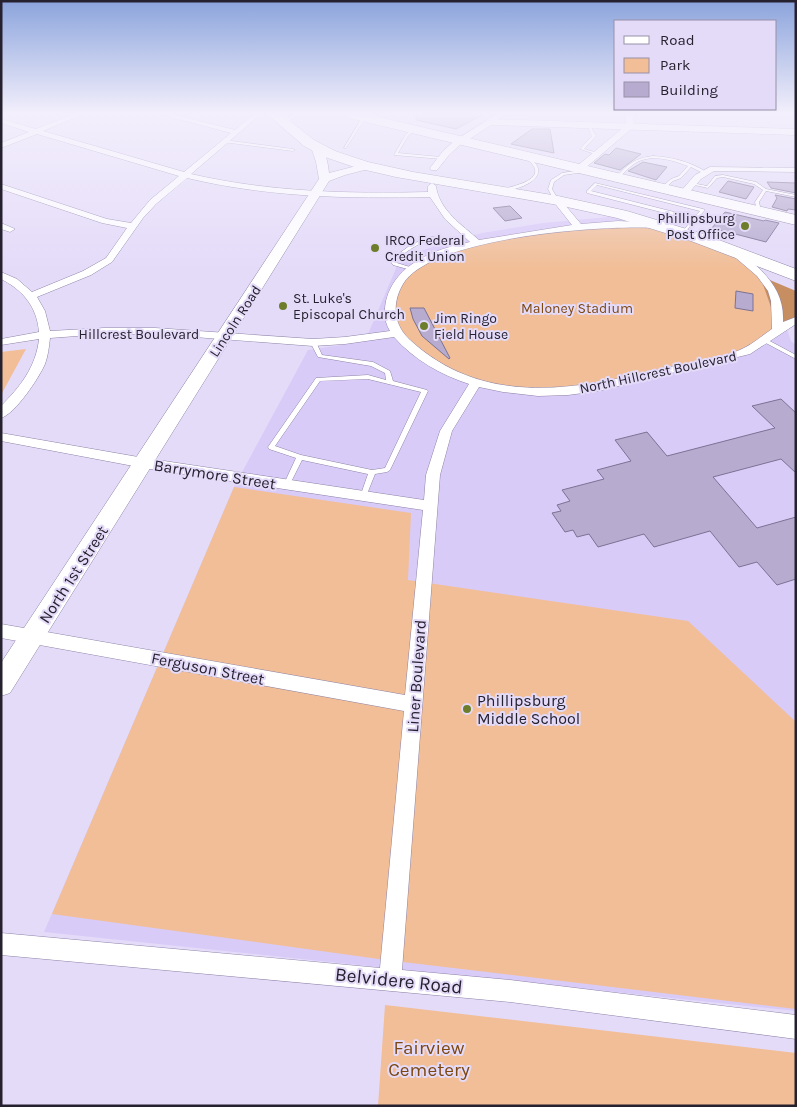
<svg xmlns="http://www.w3.org/2000/svg" width="797" height="1107" viewBox="0 0 797 1107" font-family="Karla,sans-serif">
  <rect width="100%" height="100%" fill="#e4dbf9"/>
  <!-- built -->
  <path fill="#d9cbf8" d="M608,217H621L670,231L787,329L791,341L796,345V1011L44,932L234,487L308,350L348,344L368,334L397,266L415,253L441,244L482,233L543,223Z"/>
  <!-- green -->
  <path fill="#f1be97" d="M638,224L716,244L766,279L777,328L746,352L558,392L476,382L427,359L389,317L404,276L445,251L578,226Z
    M26,349L1,395V352Z
    M234,487L411,513L408,580L688,621L796,722V1009L386,960L52,914Z
    M385,1005L796,1053V1106H378Z"/>
  <!-- forest -->
  <path fill="#c78e61" d="M760,276L796,291V319L777,324Z"/>
  <!-- building -->
  <path fill="#b7acd0" stroke="#7c7293" d="M416,114H484L456,129L416,120Z
    M532,129H550L554,153L511,144Z
    M616,148L641,154L620,170L594,163L605,154L609,155Z
    M643,162L667,167L656,180L628,171Z
    M728,181L754,187L746,199L719,192Z
    M767,182L796,183V193L771,188Z
    M775,195L796,199V210L788,209L787,211L772,207L777,198Z
    M510,206L522,218L505,221L493,208Z
    M725,212L764,221L765,220L779,223L766,242L712,228Z
    M736,291L753,294V311L735,308Z
    M410,308H424L450,358L449,359L422,336L413,319Z
    M781,399L796,413V473L781,459L713,477L757,528L796,517V579L777,585L757,562L739,567L710,531L654,547L644,534L598,547L589,534L577,537L573,530L565,532L552,513L561,511L557,505L570,501L562,490L604,479L597,470L631,461L615,440L647,432L667,456L775,428L752,406Z"/>
  <g fill="none" stroke-linecap="round" stroke-linejoin="round">
    <defs>
      <path id="lane" d="M296,114H301L290,120L285,125H283L288,118Z
        M363,116L366,117L346,148H344Z
        M587,124H589L596,136L584,149L598,153V155L580,149L592,136Z
        M413,128L416,129L408,136L398,153L441,157L443,158L442,159L394,155L406,134Z
        M224,140L293,149L295,150L293,151L223,142Z
        M524,155C558,173 524,190 502,191V189C511,187 546,180 532,164C530,161 526,159 523,157L522,156Z
        M653,156C672,157 691,162 706,172L703,173L691,167L681,178L673,181L664,189H662V187L671,179L679,176L688,166C672,160 650,153 634,164C628,168 624,173 619,178L616,177C628,164 635,158 653,156Z
        M583,170L585,171L584,172L564,175L554,182L552,189L559,201L555,202L548,189L551,180L562,173Z
        M723,175L756,182L766,189L796,195V197L766,191L759,202L761,211L759,212L757,211L755,202L763,190L754,184L723,177L717,178L708,188L690,184L692,183L707,186L715,176Z
        M595,183L703,209L705,210L684,233L682,232L692,220L587,193V191ZM597,185L700,211L694,217L591,191Z
        M432,237L444,238L457,248L453,249C449,246 445,241 439,240C426,236 405,253 395,260L397,263L413,268V270H411L393,265L390,260L412,244Z
        M766,339L796,355V359L764,342L763,341Z
        M313,340L316,342L322,355L373,362L390,371L393,381L427,390L428,391L390,470L387,472L375,474L365,499H361L360,497L368,474L302,460L288,488H284L283,486L296,458L269,449L268,447L316,378L368,375L386,380L385,373L371,366L318,357L310,342ZM368,379L421,392L385,468L372,470L301,455L275,446L320,381Z"/>
      <path id="street" d="M74,114H83L43,131L184,172L231,133L159,114H171L235,130L254,114H261L191,174C269,192 349,194 428,192V186L432,183L436,186C439,210 462,225 479,240L572,225L553,201L557,198L560,199L581,224L618,221L658,223L660,225L655,228C601,225 438,237 405,281C392,300 392,323 409,339C481,406 570,391 656,370C681,364 723,359 744,348C754,343 763,335 772,329L771,301L768,291L757,276L729,252V248H735C760,268 785,287 783,322L796,317V324L750,354L598,391L568,395L538,396L503,392L479,387L452,431L440,475L402,970L510,980L796,1015V1039L510,1002L1,955V933L380,968L404,711L1,638V624L405,695L423,510L144,468L1,441V433L144,458L424,500L426,475L440,431L469,384C441,375 413,359 394,337L345,344L313,346L155,334H104L50,338C49,347 48,356 45,364C39,378 15,414 1,418V406C20,387 36,367 39,339L1,345V339L39,332C37,307 23,290 1,279V272L17,279L32,292L83,271L106,258L127,228L102,223L1,189V184L107,219L131,223L150,200L179,176L37,134L1,148V143L29,132L1,123V119L36,129ZM187,178C267,197 348,199 430,197L445,219L470,242C436,249 395,263 386,301C384,312 384,321 390,331L345,337L313,339L155,328H104L50,331L45,311L37,297L91,275L112,262L143,218L156,204Z
        M497,114H505L492,124H486V120Z
        M625,114H633L634,122L630,130L583,170H577V166L624,127L626,122Z
        M792,114H796V116L793,115Z
        M458,138L465,140L449,155L437,170H431L430,168L443,151Z
        M710,167L796,168V172L714,171L701,179L687,195H681V191L695,175Z
        M1,223L15,229L10,232L1,229Z"/>
      <path id="secondary" d="M489,119L796,129V135L491,125L465,142H457L456,140Z
        M316,144C326,147 328,164 329,173L368,163L374,166L372,168L345,175L329,181L10,693L1,696V663L319,179L316,162L311,147Z"/>
      <path id="highway" d="M267,114H281L314,140L335,151L368,162L413,172L558,196L627,211L703,234L796,269V281L691,241L617,218L558,205L396,177L357,168L325,157L304,146Z
        M343,114H366L796,215V225L349,118Z"/>
    </defs>
    <!-- lane casing -->
    <use href="#lane" stroke="#8e83a6" stroke-width="1"/>
    <!-- street casing -->
    <use href="#street" stroke="#8e83a6" stroke-width="1"/>
    <!-- secondary casing -->
    <use href="#secondary" stroke="#8e83a6" stroke-width="1"/>
    <!-- highway casing -->
    <use href="#highway" stroke="#8e83a6" stroke-width="1"/>
    <!-- lane -->
    <use href="#lane" fill="#fff" fill-rule="evenodd"/>
    <!-- street -->
    <use href="#street" fill="#fff" fill-rule="evenodd"/>
    <!-- secondary -->
    <use href="#secondary" fill="#fff" fill-rule="evenodd"/>
    <!-- highway -->
    <use href="#highway" fill="#fff" fill-rule="evenodd"/>
  </g>
  <!-- sky -->
  <linearGradient id="sky" x2="0" y2="1"><stop stop-color="#8ba4dc"/><stop offset="0.42" stop-color="#f3effc"/><stop offset="1" stop-color="#f3effc" stop-opacity="0"/></linearGradient>
  <rect width="797" height="269" fill="url(#sky)"/>
  <!-- markers -->
  <g fill="#6d7d2b" stroke="#e4dbf9" stroke-width="2">
    <circle cx="745" cy="226" r="5"/>
    <circle cx="375" cy="248" r="5"/>
    <circle cx="283" cy="306" r="5"/>
    <circle cx="424" cy="326" r="5"/>
    <circle cx="467" cy="709" r="5"/>
  </g>
  <g text-anchor="middle" stroke-width="4" stroke-linejoin="round" paint-order="stroke">
    <!-- far-poi labels -->
    <g font-size="14" fill="#26212f" stroke="#e4dbf9" text-anchor="start">
      <text x="735" y="223" text-anchor="end">Phillipsburg<tspan x="735" dy="16">Post Office</tspan></text>
      <text x="385" y="245">IRCO Federal<tspan x="385" dy="16">Credit Union</tspan></text>
      <text x="293" y="303">St. Luke's<tspan x="293" dy="16">Episcopal Church</tspan></text>
      <text x="434" y="323">Jim Ringo<tspan x="434" dy="16">Field House</tspan></text>
    </g>
    <!-- far-park labels -->
    <g font-size="14" fill="#7d4711" stroke="#e4dbf9">
      <text x="577" y="313">Maloney Stadium</text>
    </g>
    <!-- far-street labels -->
    <g font-size="14" fill="#26212f" stroke="#e4dbf9">
      <text transform="translate(235 321) rotate(-57)" y="5">Lincoln Road</text>
      <text x="139" y="339">Hillcrest Boulevard</text>
      <text transform="translate(658 372) rotate(-12)" y="5">North Hillcrest Boulevard</text>
    </g>
    <!-- street labels -->
    <g font-size="16" fill="#26212f" stroke="#e4dbf9">
      <text transform="translate(215 474) rotate(9)" y="6">Barrymore Street</text>
      <text transform="translate(73 574) rotate(-57)" y="6">North 1st Street</text>
      <text transform="translate(208 668) rotate(11)" y="6">Ferguson Street</text>
      <text transform="translate(416 676) rotate(-86)" y="6">Liner Boulevard</text>
    </g>
    <!-- poi labels -->
    <g font-size="16" fill="#26212f" stroke="#e4dbf9" text-anchor="start">
      <text x="477" y="706">Phillipsburg<tspan x="477" dy="18">Middle School</tspan></text>
    </g>
    <!-- near-street labels -->
    <g font-size="19" fill="#26212f" stroke="#e4dbf9">
      <text transform="translate(399 980) rotate(6)" y="7">Belvidere Road</text>
    </g>
    <!-- near-park labels -->
    <g font-size="19" fill="#7d4711" stroke="#e4dbf9">
      <text x="429" y="1054">Fairview<tspan x="429" dy="22">Cemetery</tspan></text>
    </g>
  </g>
  <!-- border -->
  <rect width="797" height="1107" fill="none" stroke="#26212f" stroke-width="5"/>
  <!-- legend -->
  <rect x="614" y="20" width="162" height="90" fill="#e4dbf9" stroke="#9891a8"/>
  <rect x="624" y="36" width="25" height="8" fill="#ffffff" stroke="#9891a8"/>
  <text x="660" y="45" font-size="15" fill="#26212f">Road</text>
  <rect x="624" y="58" width="25" height="15" fill="#f1be97" stroke="#9891a8"/>
  <text x="660" y="70" font-size="15" fill="#26212f">Park</text>
  <rect x="624" y="82" width="25" height="15" fill="#b7acd0" stroke="#9891a8"/>
  <text x="660" y="95" font-size="15" fill="#26212f">Building</text>
</svg>
